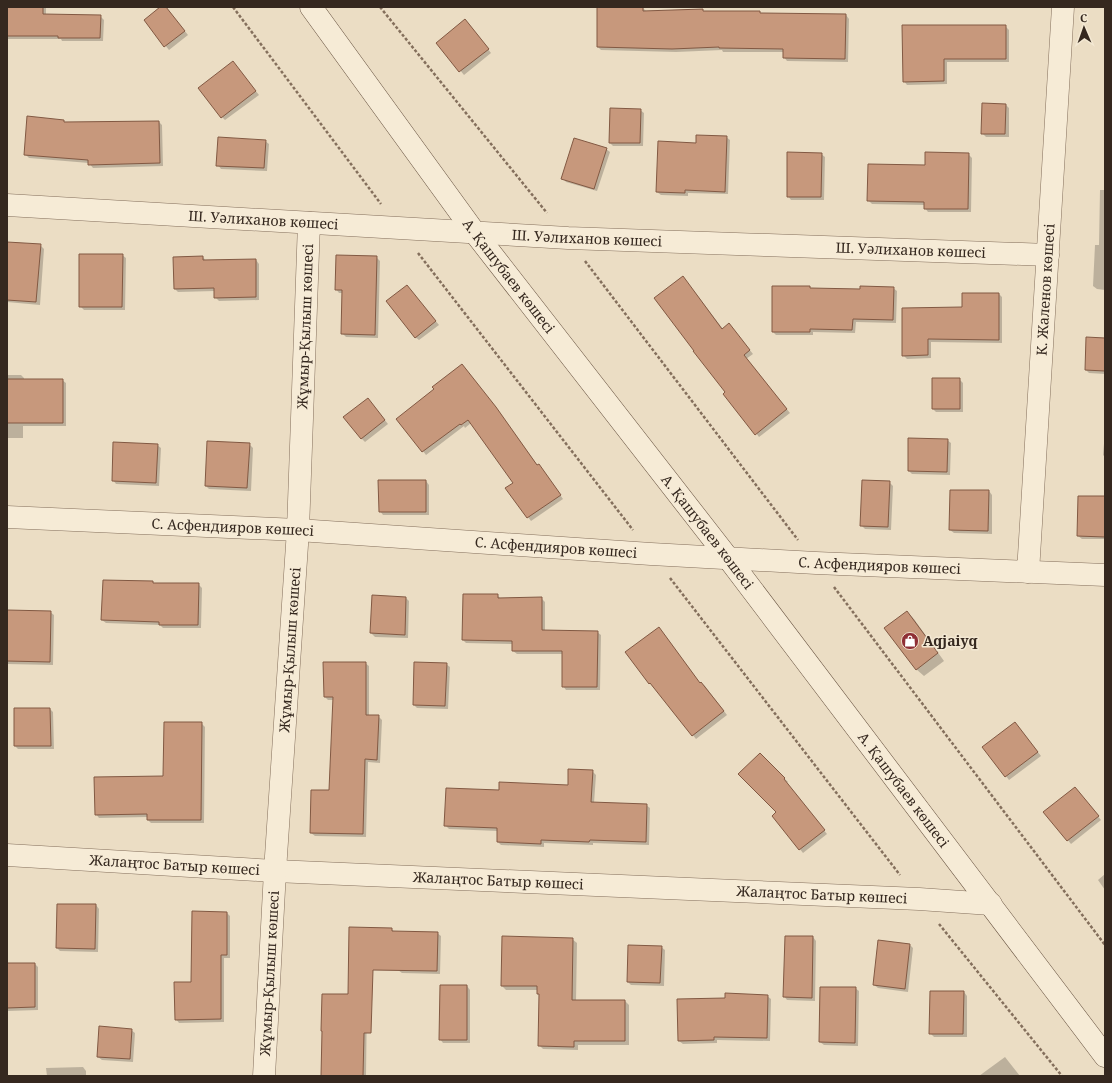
<svg xmlns="http://www.w3.org/2000/svg" width="1112" height="1083" viewBox="0 0 1112 1083" font-family="'Noto Serif',serif">
  <rect width="100%" height="100%" fill="#ebddc4"/>
  <!-- shadow -->
  <path fill="#0003" d="M7,7H46V15L100,16L104,20L103,41H62L61,39H7Z
    M162,7H166L167,9L188,35L169,50L145,20Z
    M598,7L643,8L646,11L760,12L761,14L846,15L849,19L848,62L787,61L784,57V52H723L722,50L676,52L601,50L598,47Z
    M469,24L491,53L464,75L438,43Z
    M903,26H1005L1009,30V62H947V84L907,85L904,81Z
    M236,66L259,95L225,120L222,117Z
    M1006,105L1009,108V137H986L982,133Z
    M640,110L644,113L643,146H613L610,143Z
    M63,121L66,123L159,122L162,125L163,166L93,168L89,163L29,158L25,154Z
    M726,137L730,140L728,194L688,193V196L661,195L657,192L697,144Z
    M265,141L269,144L267,171L221,169L218,165Z
    M606,149L610,152L597,191L566,182L563,178Z
    M821,154L825,157L824,200H791L788,196Z
    M968,154L972,158L971,212H928L925,208V205L872,204L868,200L926,166Z
    M1100,190H1105V290L1097,289L1093,286L1095,245H1099Z
    M7,243L40,245L44,249L40,305L7,302Z
    M122,255L126,258L125,310H84L80,306Z
    M203,257L206,261L256,260L259,264V300L219,301L215,297V291L178,292L175,289Z
    M376,257L380,261L378,338L346,337L342,333L343,293H339L336,289Z
    M686,281L723,329L732,328L753,354L746,359L790,413L759,437L695,351Z
    M407,286L439,325L419,340L415,337Z
    M809,287L811,289L861,290L893,288L897,291L896,323L856,322L855,333L813,332V335H776L773,332Z
    M999,294L1002,297V343L931,342V358L907,359L903,355L963,308Z
    M1105,339V374L1089,373L1086,370Z
    M462,365L499,412L538,466L542,469L563,499L531,521L507,489L515,483L471,423L465,428L464,426L426,455L398,419L435,390Z
    M7,375H21L24,378V380H62L66,383V426H23V438H7Z
    M959,379L963,383V412H936L933,409Z
    M368,399L388,424L365,442L361,438Z
    M1105,432V457L1103,455Z
    M947,440L951,443L950,475L912,474L909,471Z
    M249,444L253,448L251,491L209,489L206,486Z
    M157,445L161,448L159,486L116,484L113,480Z
    M426,481L429,485V515H383L380,511Z
    M889,482L893,486L891,530L865,529L861,525Z
    M951,491H989L992,495V534L954,533L950,530Z
    M1105,497V539H1082L1078,536Z
    M153,582L154,584H198L202,588L201,628H163L160,625L106,623L102,620Z
    M497,595L501,599L541,598L545,602V631L597,632L601,635L600,690H566L563,686V654H517L513,651V644L466,643L463,640Z
    M373,596L406,598L409,601L408,638L375,637L371,633Z
    M7,611L50,612L54,615L53,665L7,664Z
    M907,612L914,619L944,661L924,676L916,669Z
    M662,632L700,683H701L705,686L727,715L696,739L654,686L653,687L650,683L626,652Z
    M324,663H365L369,666V716H378L382,720L380,763L368,762L366,837L315,836L311,833L330,791L334,700H328L325,697Z
    M446,664L450,667L448,709L417,708L414,705Z
    M50,709L53,712L54,749H18L15,746Z
    M201,723L205,727L204,823H151L148,820V817L99,818L96,814L164,777Z
    M1015,723L1041,756L1009,780L984,747Z
    M760,754L788,782L786,783L827,834L803,853L773,816L777,813Z
    M592,771L596,775L594,803L646,805L650,808L649,845L593,843V845L544,843V847L501,845L498,842V831L449,829L445,825L500,791L569,786Z
    M1078,792L1101,820L1071,844L1045,812Z
    M1105,874V890L1098,880Z
    M96,905L99,909L98,952L60,951L57,948Z
    M193,912L227,913L230,916V958H224V1022L179,1023L176,1019L192,983Z
    M391,929L395,932L437,933L441,936L440,974L402,973L398,970Z
    M786,937H813L816,941L815,1001L787,1000L784,996Z
    M572,939L577,943L576,1001H625L629,1005V1045H578V1050L543,1049L539,1045L540,995L538,993V990H506L502,986Z
    M910,945L913,948L908,992L878,988L874,985Z
    M661,947L665,950L664,986L631,985L628,982Z
    M7,964H35L38,967V1010L7,1011Z
    M467,986L470,990V1043H443L440,1039Z
    M855,988L859,991L858,1046L824,1045L820,1042Z
    M964,992L967,996V1037H934L930,1033Z
    M767,996L771,999L770,1041L717,1040V1043L683,1044L679,1041Z
    M367,999L366,1076H322L323,1032L322,1031Z
    M131,1030L135,1033L133,1062L102,1060L98,1057Z
    M1005,1057L1020,1076H979Z
    M83,1067L86,1071V1076H47L46,1068Z"/>
  <!-- building -->
  <path fill="#c7987c" stroke="#825943" d="M7,7H43V14L101,15L100,38H58V36H7Z
    M160,7H166L185,31L164,47L144,20Z
    M597,7H643V11L703,9V11H760V13L846,14L845,59L783,58V49L719,48V47L672,49L597,47Z
    M465,19L489,49L459,72L436,43Z
    M902,25H1006V59H944V81L903,82Z
    M233,61L256,91L221,118L198,88Z
    M982,103L1006,104L1005,134H981Z
    M610,108L641,109L640,143H609Z
    M27,116L64,120V122L159,121L160,163L88,165V160L24,155Z
    M696,135L727,136L725,192L685,190V193L656,192L658,141L696,143Z
    M218,137L266,140L264,168L216,166Z
    M574,138L607,148L594,189L561,179Z
    M787,152L822,153L821,197H787Z
    M925,152L969,153L968,209H924V202L867,201L868,164L925,165Z
    M7,242L41,244L36,302L7,300Z
    M79,254H123L122,307H79Z
    M336,255L377,256L375,335L341,334L342,290H335Z
    M203,256V260L256,259V297L214,298V288L174,289L173,257Z
    M683,276L722,329L729,323L750,350L744,355L787,409L755,435L723,394L725,392L693,351H694L654,298Z
    M407,285L436,321L415,338L386,301Z
    M772,286H810V288L860,289V286L894,287L893,320L853,319L852,330L810,329V332H772Z
    M962,293H999V340L928,339V355L902,356V308L962,307Z
    M1086,337L1105,338V371L1085,370Z
    M462,364L496,407L537,465L539,464L561,495L527,518L505,488L513,483L468,420L461,425L460,424L422,452L396,419L434,389L432,387Z
    M932,378H960V409H932Z
    M7,379H63V423H7Z
    M368,398L385,420L361,439L343,417Z
    M908,438L948,439L947,472L908,471Z
    M207,441L250,443L247,488L205,486Z
    M113,442L158,444L156,483L112,481Z
    M378,480H426V512H379Z
    M862,480L890,481L888,527L860,526Z
    M950,490H989L988,531L949,530Z
    M1078,496H1105V537L1077,536Z
    M103,580L153,581V583H199L198,625H159V622L101,620Z
    M463,594H498V598L542,597V630L598,631L597,687H562V651H512V641L462,640Z
    M372,595L406,597L405,635L370,633Z
    M7,610L51,611L50,662L7,661Z
    M907,611L938,653L916,670L884,628Z
    M659,627L700,683L701,682L724,711L692,736L650,683L649,684L625,652Z
    M323,662H366V715H379L377,760L365,759L363,834L310,833L311,790H329L333,697H324Z
    M414,662L447,663L445,706L413,705Z
    M14,708H50L51,746H14Z
    M164,722H202L201,820H147V814L95,815L94,777L163,776Z
    M1015,722L1038,752L1005,777L982,747Z
    M760,753L785,778L784,779L825,830L799,850L772,816L776,812L738,774Z
    M568,769L593,770L591,802L647,804L646,842L590,840L589,842L541,840V844L497,842V828L444,826L446,788L499,790V782L568,785Z
    M1075,787L1099,816L1067,841L1043,812Z
    M57,904H96L95,949L56,948Z
    M192,911L227,912V955H221V1019L175,1020L174,982H191Z
    M349,927L392,928V931L438,932L437,971L373,970L371,1033H364L363,1076H321L322,1031H321L322,994H348Z
    M502,936L573,938L572,1000H625V1041H574V1047L538,1046L539,994H537V986H501Z
    M785,936H813L812,998L783,997Z
    M878,940L910,944L905,989L873,985Z
    M628,945L662,946L660,983L627,982Z
    M7,963H35V1007L7,1008Z
    M440,985H467V1040H439Z
    M820,987H856L855,1043L819,1042Z
    M930,991H964L963,1034H929Z
    M725,993L768,995L767,1038L714,1037V1040L678,1041L677,999L725,998Z
    M99,1026L132,1029L130,1059L97,1057Z"/>
  <g fill="none" stroke-linecap="round" stroke-linejoin="round">
    <defs>
      <g id="street">
        <path id="s1" d="M7,205L568,238L1048,255"/>
        <path id="s2" d="M7,517L298,530L651,554L816,563L1105,575"/>
        <path id="s3" d="M1028,572L1063,7"/>
        <path id="s4" d="M7,855L275,871L919,899L991,904"/>
        <path id="s5" d="M264,1076L275,871L298,530L309,223"/>
      </g>
      <g id="secondary">
        <path id="s6" d="M311,7L475,233L728,558L1105,1056"/>
      </g>
    </defs>
    <!-- street casing -->
    <use href="#street" stroke="#846f5c" stroke-width="23"/>
    <!-- secondary casing -->
    <use href="#secondary" stroke="#66513f" stroke-width="23"/>
    <!-- path -->
    <path stroke="#846f5c" stroke-width="2.5" stroke-dasharray="3 2" stroke-linecap="butt" d="M233,7L381,204
      M380,7L547,213
      M418,253L633,530
      M585,261L798,540
      M670,578L900,875
      M834,587L1105,945
      M939,924L1062,1076"/>
    <!-- street -->
    <use href="#street" stroke="#f6ebd6" stroke-width="22"/>
    <!-- secondary -->
    <use href="#secondary" stroke="#f6ebd6" stroke-width="22"/>
  </g>
  <!-- icons -->
  <defs>
    <symbol id="shop-disc" viewBox="-11 -11 22 22"><circle r="9.5" fill="#8f2f35" stroke="#f3e8d3"/><path d="M-5-2.5h2.3a2.7 3.5 0 0 1 5.4 0H5L5.5 6h-11ZM-1.5-2.5h3a1.5 2.3 0 0 0-3 0Z" fill="#fff"/></symbol>
  </defs>
  <g fill-rule="evenodd">
    <use href="#shop-disc" x="900" y="631" width="20" height="20"/>
  </g>
  <g text-anchor="middle" stroke-width="3" stroke-linejoin="round" paint-order="stroke">
    <!-- street labels -->
    <g font-size="14" fill="#35281f" stroke="#f3e8d3">
      <text dy="5" stroke="none"><textPath href="#s1" startOffset="257">Ш. Уәлиханов көшесі</textPath></text>
      <text dy="5" stroke="none"><textPath href="#s1" startOffset="581">Ш. Уәлиханов көшесі</textPath></text>
      <text dy="5" stroke="none"><textPath href="#s1" startOffset="905">Ш. Уәлиханов көшесі</textPath></text>
      <text dy="5" stroke="none"><textPath href="#s6" startOffset="334">А. Қашубаев көшесі</textPath></text>
      <text dy="5" stroke="none"><textPath href="#s3" startOffset="283">К. Жаленов көшесі</textPath></text>
      <text dy="5" stroke="none"><textPath href="#s5" startOffset="751">Жұмыр-Қылыш көшесі</textPath></text>
      <text dy="5" stroke="none"><textPath href="#s2" startOffset="226">С. Асфендияров көшесі</textPath></text>
      <text dy="5" stroke="none"><textPath href="#s6" startOffset="658">А. Қашубаев көшесі</textPath></text>
      <text dy="5" stroke="none"><textPath href="#s2" startOffset="550">С. Асфендияров көшесі</textPath></text>
      <text dy="5" stroke="none"><textPath href="#s2" startOffset="874">С. Асфендияров көшесі</textPath></text>
      <text dy="5" stroke="none"><textPath href="#s5" startOffset="427">Жұмыр-Қылыш көшесі</textPath></text>
      <text dy="5" stroke="none"><textPath href="#s6" startOffset="982">А. Қашубаев көшесі</textPath></text>
      <text dy="5" stroke="none"><textPath href="#s4" startOffset="168">Жалаңтос Батыр көшесі</textPath></text>
      <text dy="5" stroke="none"><textPath href="#s4" startOffset="492">Жалаңтос Батыр көшесі</textPath></text>
      <text dy="5" stroke="none"><textPath href="#s4" startOffset="816">Жалаңтос Батыр көшесі</textPath></text>
      <text dy="5" stroke="none"><textPath href="#s5" startOffset="103">Жұмыр-Қылыш көшесі</textPath></text>
    </g>
    <!-- poi labels -->
    <g font-size="14" font-weight="bold" fill="#35281f" stroke="#f3e8d3" text-anchor="start">
      <text x="923" y="646">Aqjaiyq</text>
    </g>
  </g>
  <!-- border -->
  <rect width="1112" height="1083" fill="none" stroke="#35281f" stroke-width="16"/>
  <!-- north arrow -->
  <g transform="translate(1084 28) rotate(358)" stroke="#f3e8d3" stroke-width="3" paint-order="stroke">
  <path d="M0-3L7 15L0 10L-7 15Z" fill="#35281f"/>
  <text y="-6" font-size="11" font-weight="bold" text-anchor="middle" fill="#35281f">С</text>
  </g>
</svg>
